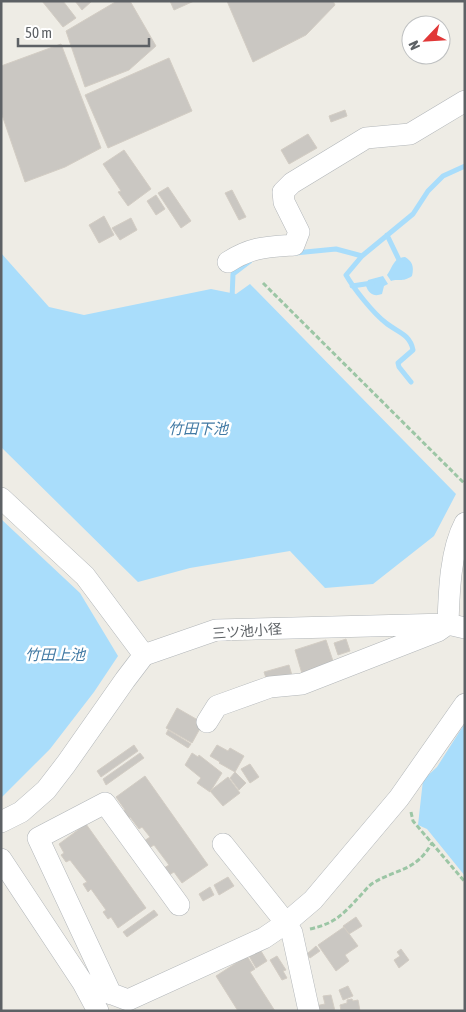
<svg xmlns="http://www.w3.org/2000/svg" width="466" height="1012" viewBox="0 0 466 1012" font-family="'Asap Condensed','Noto Sans JP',sans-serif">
  <rect width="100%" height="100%" fill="#eeece5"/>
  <!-- water -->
  <path fill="#a9ddfb" d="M1,253L49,307L84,315L211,289L236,294L250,284L456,494L434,536L373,584L325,588L290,551L190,568L138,582L1,447Z
    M405,257C413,262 414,267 412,276C402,283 398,278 391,281L387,275C393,267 393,258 405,257Z
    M383,276L388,284L384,286L382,294C374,297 369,294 366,286L368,280Z
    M1,519L80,593L118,656L94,692L50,749L1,798Z
    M465,723V876L427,829L418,825L423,780L437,767Z"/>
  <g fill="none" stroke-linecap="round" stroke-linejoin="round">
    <!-- stream -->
    <path stroke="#a9ddfb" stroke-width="5" d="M387,235L401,264
      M295,253L336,249L362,256L413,214L428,191L443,176L465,166
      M362,256L346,275C354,289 373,313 386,323C397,332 410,334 413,350L398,363L399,367L411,382
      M352,286L372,283
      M232,299L233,274L250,261"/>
  </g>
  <!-- building -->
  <path fill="#cac7c2" stroke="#d3cdc4" d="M42,1H63L76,18L63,27Z
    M75,1H92L82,10Z
    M117,1H130L156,46L129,70L85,87L66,31Z
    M170,1H194L174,10Z
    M227,1H333L335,5L306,35L253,62Z
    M61,44L101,148L65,167L25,182L1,112V66Z
    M169,58L192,111L108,148L85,95Z
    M345,110L347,116L331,122L329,116Z
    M308,134L317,148L289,164L281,150Z
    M124,150L151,189L128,206L118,192L121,191L103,164Z
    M168,187L191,221L181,228L158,193Z
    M232,190L246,217L239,220L225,193Z
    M156,195L165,209L156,215L147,201Z
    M104,216L114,235L99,243L89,225Z
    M131,218L137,230L120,240L112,228Z
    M346,639L350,651L338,655L334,643Z
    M326,640L335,667L303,677L295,650Z
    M289,665L293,679L269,687L264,672Z
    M177,708L203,723L192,743L166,728Z
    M168,730L191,744L188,748L166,734Z
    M134,745L138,751L101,777L97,771Z
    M217,745L228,751L230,748L244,756L235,772L219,763L220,762L210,756Z
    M140,753L144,758L106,785L103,779Z
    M192,753L198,757L199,755L222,773L210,792L197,783L201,778L185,765Z
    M250,764L259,777L250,783L241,769Z
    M235,772L246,783L239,790L230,778Z
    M145,776L208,865L182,883L174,872L169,875L164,868L169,865L154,845L149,848L144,841L150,837L142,827L139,829L130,817L128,819L123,812L125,810L116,797Z
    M228,777L240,793L223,806L210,791Z
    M86,824L146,908L118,928L111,917L108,919L103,912L106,910L91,889L88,892L83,884L87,882L70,860L66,862L61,855L64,853L59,844Z
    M228,877L234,886L219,895L214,885Z
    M210,887L214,895L203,901L199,894Z
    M154,910L158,915L127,937L123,932Z
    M356,917L362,926L349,934L343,926Z
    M344,927L358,946L345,955L349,961L336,971L318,945Z
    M316,946L320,951L310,958L307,954Z
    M401,949L409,960L399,968L394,960L400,956L397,952Z
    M261,951L267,961L256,968L249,956Z
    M247,956L255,969L250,972L275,1011H238L216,976Z
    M277,956L286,970L283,971L287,978L282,980L270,960Z
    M348,986L353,996L343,1000L339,990Z
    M331,995L335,1011H316L315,1006L325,1004L323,996Z
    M352,999L353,1001L358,1000L360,1011H341L340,1005L347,1003V1000Z"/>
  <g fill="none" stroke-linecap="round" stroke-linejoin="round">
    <defs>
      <path id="minor" d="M228,262C252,247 266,247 294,245L299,232L284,202L283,192L292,183L366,138L410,134L465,101
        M1,498L85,576L144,655
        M144,655L216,630L448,624L465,628
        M207,722L217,706L270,687L302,684L438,631L448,624C449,593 450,551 465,523
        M1,822L21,812L46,790L66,764L125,680L144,655
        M223,844L286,923L292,933L309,1011
        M1,859L83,983L98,1011
        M83,983L128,1000L264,938L286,923L313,900L399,798L465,704
        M111,994L38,838L105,803L179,905"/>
    </defs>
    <!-- minor casing -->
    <use href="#minor" stroke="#b2b6b9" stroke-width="22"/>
    <!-- path -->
    <path stroke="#9cc6a5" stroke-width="3" stroke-dasharray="5 2.5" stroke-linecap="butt" d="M263,283L465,484
      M411,812L413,821L465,882
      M310,929C336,923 342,915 360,896C364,892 368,886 373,883C398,868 415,872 432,843"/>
    <!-- minor -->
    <use href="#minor" stroke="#fff" stroke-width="21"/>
  </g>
  <g text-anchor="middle" stroke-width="5" stroke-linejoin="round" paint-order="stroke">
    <!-- street labels -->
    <g font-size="14" fill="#5d6165" stroke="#fff">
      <text transform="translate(247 631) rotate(-4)" y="5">三ツ池小径</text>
    </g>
    <!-- water labels -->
    <g font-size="15" font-style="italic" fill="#427aa4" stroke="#fff">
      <text x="198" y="434">竹田下池</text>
      <text x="55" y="660">竹田上池</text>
    </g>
  </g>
  <!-- border -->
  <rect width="466" height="1012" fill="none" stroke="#5d6165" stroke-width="5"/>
  <!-- north arrow -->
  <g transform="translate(426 40) rotate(245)"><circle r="24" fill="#ffffff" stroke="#bec0c1"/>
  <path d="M0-4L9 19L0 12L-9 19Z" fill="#e13838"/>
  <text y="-8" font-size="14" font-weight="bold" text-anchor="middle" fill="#5d6165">N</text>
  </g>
  <!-- scale -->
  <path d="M18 38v8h131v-8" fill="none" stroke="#5d6165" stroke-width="2.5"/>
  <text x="25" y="38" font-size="15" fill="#5d6165" stroke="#ffffff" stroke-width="4" paint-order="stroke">50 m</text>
</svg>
